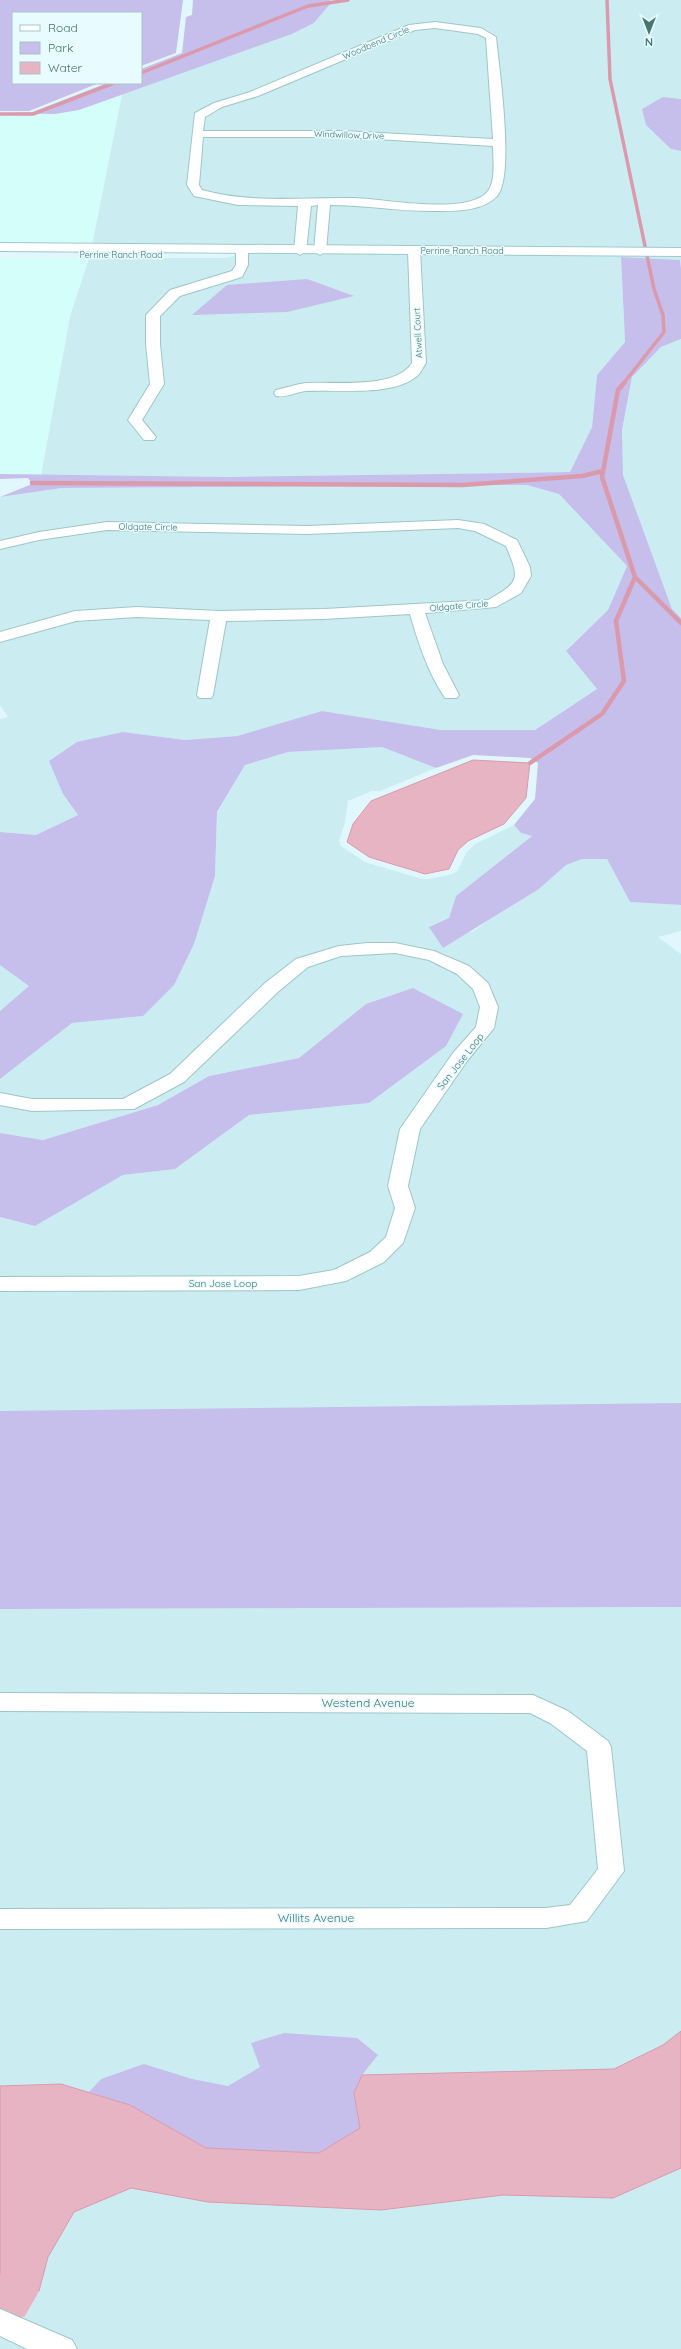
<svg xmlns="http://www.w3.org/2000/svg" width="681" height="2349" viewBox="0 0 681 2349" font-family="Quicksand,sans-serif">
  <rect width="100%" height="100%" fill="#e0f8fd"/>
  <!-- residential -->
  <path fill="#cbedf2" d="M330,0H681V99L663,97L671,149L681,151V249L233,246L224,244L92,245L122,94L292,34L314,23L330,4Z
    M246,253L681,255V269L680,260L621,257L625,342L597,375L592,427L570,472L228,477L41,475L70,316L89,258H225Z
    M681,339V618L672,609L623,475L622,430L632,377L661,347Z
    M527,485L559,494L627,566L608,610L566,651L597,689L535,730H441L322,711L237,736L185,740L123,732L63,794L78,815L36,835L0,832V719L8,717L0,705V497L62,488Z
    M382,747L436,768L380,791H372L348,801L345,822L339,841L341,846L365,862L422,879H429L453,874L458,870L466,853L475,844L514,825L521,833L532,836L456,896L449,918L429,927L472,932L504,909L539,889L566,865L582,859H607L630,902L681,905V931L658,937L681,954V1409L0,1423V1217L35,1226L123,1175L175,1169L249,1115L369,1103L366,1004L299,1058L209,1076L158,1105L43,1140L0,1133V1079L72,1023L143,1016L215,876L217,813L245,765L288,752Z
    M0,965L30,986L0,1011Z
    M681,1607V2349H0V1609Z"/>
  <!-- commercial -->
  <path fill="#d3fef9" d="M122,94L92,245H0V113L55,114L79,110Z
    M0,258H89L70,316L41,475L0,474Z"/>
  <!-- green -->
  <path fill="#c6beeb" d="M0,0H183L176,53L141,66V13H13V83H99L29,111H0Z
    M193,0H330V4L314,23L292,34L79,110L55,114L11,113L33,112L107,83H141V69L182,53L186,17L192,15Z
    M663,97L681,99V151L671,149L646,125L642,109Z
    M621,257L680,260L681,269V339L661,347L632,377L622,430L623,475L672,609L681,618V905L630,902L607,859H582L566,865L539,889L443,948L429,927L449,918L456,896L532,836L521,833L514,825L535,799L538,763L530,758L473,755L436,768L382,747L288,752L245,765L217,812L215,876L194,944L174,985L143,1016L72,1023L0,1079V1011L29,986L0,965V832L36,835L78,815L63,794L49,761L77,742L123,732L185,740L237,736L322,711L441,730H535L597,689L566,651L608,610L627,566L559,494L527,485L62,488L0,497L32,484L28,478L0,479V474L228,477L570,472L592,427L597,375L625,342Z
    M307,279L354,296L287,312L192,315L227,285Z
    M413,988L463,1014L446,1046L369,1103L249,1115L175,1169L123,1175L35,1226L0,1217V1133L43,1140L158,1105L209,1076L299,1058L366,1004Z
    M681,1403V1607L0,1609V1411Z
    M284,2033L357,2038L378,2055L362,2075L354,2093L360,2128L319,2153L206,2148L130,2105L89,2092L101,2079L144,2064L192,2079L228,2086L260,2067L251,2043Z"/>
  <!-- water -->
  <path fill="#e7b4c3" stroke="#da9aac" d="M473,760L530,763L526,798L504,824L468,841L458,850L449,869L425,874L369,857L347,842L353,824L371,801Z
    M681,2031V2168L613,2198L503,2195L381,2210L208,2202L131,2188L74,2212L48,2257L39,2291L12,2293L0,2281V2086L61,2084L130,2105L206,2148L319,2153L360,2128L354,2093L362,2075L614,2069L663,2045Z"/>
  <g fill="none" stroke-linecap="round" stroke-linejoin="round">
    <!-- stream-far1 -->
    <path stroke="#da9aac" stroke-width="3.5" d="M607,0L610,79L654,289L663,315L664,332L623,384
      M141,73L308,6L348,0
      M0,114H33L114,83"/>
    <!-- stream -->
    <path stroke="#da9aac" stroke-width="4.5" d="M624,383L618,390L602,477L635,577L681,623
      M32,483L463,485L582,476L603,471
      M530,763L602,714L624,681L616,621L635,577"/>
    <!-- river -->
    <path fill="#e7b4c3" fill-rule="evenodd" d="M12,2270L30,2277L38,2293L25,2316L7,2323L0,2320V2275Z"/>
    <defs>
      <path id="street" d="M435,22L481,28L496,37C499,67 515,177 497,196C483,211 458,211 439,211C403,212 367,205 330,205L326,251L320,255L314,251L318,205L311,206L306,251L300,255L294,251L298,206L238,205L194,196L187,185L195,113L214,103L250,92L409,25ZM435,28L478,34L486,38L493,139L343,131H203L205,117L222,107L258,96L415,30ZM203,137H343L493,146C493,161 497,186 484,195C458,214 386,199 354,198C303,197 253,204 202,190L199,185Z
        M242,246L248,250V265L242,277L180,296L160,316V344L164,384L142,420L156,437L154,440H144L128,420L150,384L146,344V315L170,290L232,271L236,265V250Z
        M414,247L420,251L426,363C423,367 421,373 417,376C393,397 337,389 306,391C296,392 286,398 276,396L274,393L276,390C286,388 296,384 306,383C336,381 394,390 412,363L408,251Z
        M458,520L484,524L517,540L530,567L531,576L521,593L496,607L425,613L443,664L459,695L457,698H445C428,673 418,642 410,614L324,619L226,621L213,695L211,698H199L197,695L210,620L137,617L76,621L0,642V632L75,611L137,607L219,611L324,609L488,600C520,582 520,579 506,546L475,531L458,528L308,534L107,530L39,540L0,549V541L39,532L107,522L308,526Z
        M367,943H395L434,951L469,966L488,983L498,1007L494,1028L467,1061L420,1129L408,1186L415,1208L403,1243L384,1262L346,1281L299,1290L0,1291V1277L299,1276L334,1270L370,1252L386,1237L395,1208L388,1186L400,1129L453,1053L476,1027L480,1007L473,989L457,974L429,960L395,953L341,956L308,967L279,991L184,1082L134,1109L32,1111L0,1105V1093L32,1099H123L170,1074L265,983L296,959L339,946Z
        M0,1693L533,1695L568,1711L608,1741L611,1747L624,1871L587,1921L546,1928L0,1929V1909L546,1908L570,1905L598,1869L587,1751L550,1723L530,1713L0,1711Z
        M0,2309L72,2340L77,2349H27L0,2336Z"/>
      <path id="secondary" d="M0,243L681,248V256L0,251Z"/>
    </defs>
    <!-- street casing -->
    <use href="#street" stroke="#9fc6c6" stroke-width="2"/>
    <!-- secondary casing -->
    <use href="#secondary" stroke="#9dcaca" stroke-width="2"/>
    <!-- street -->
    <use href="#street" fill="#fff" fill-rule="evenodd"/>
    <!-- secondary -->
    <use href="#secondary" fill="#fff" fill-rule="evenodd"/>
  </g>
  <g text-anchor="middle" stroke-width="3" stroke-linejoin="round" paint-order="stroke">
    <!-- far-street labels -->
    <g font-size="9" fill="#467572" stroke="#e8fbff">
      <text transform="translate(376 43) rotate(-23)" y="3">Woodbend Circle</text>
      <text transform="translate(349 135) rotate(2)" y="3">Windwillow Drive</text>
      <text x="462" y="254">Perrine Ranch Road</text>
      <text x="121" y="258">Perrine Ranch Road</text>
      <text transform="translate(418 333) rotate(-93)" y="3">Atwell Court</text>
      <text transform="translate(148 527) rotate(1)" y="3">Oldgate Circle</text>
      <text transform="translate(459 606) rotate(-5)" y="3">Oldgate Circle</text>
    </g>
    <!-- street labels -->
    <g font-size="10" fill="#467572" stroke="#e8fbff">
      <text transform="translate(460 1061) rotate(-52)" y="4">San Jose Loop</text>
      <text x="223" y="1287">San Jose Loop</text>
    </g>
    <!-- near-street labels -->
    <g font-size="12" fill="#467572" stroke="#e8fbff">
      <text x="368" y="1707">Westend Avenue</text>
      <text x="316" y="1922">Willits Avenue</text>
    </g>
  </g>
  <!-- legend -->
  <rect x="12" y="12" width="130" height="72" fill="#e8fbff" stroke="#a7c5c7"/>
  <rect x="20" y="25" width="20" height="6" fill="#ffffff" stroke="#a7c5c7"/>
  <text x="48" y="32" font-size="12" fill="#467572">Road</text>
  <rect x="20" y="42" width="20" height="12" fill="#c6beeb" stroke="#a7c5c7"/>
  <text x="48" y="52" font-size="12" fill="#467572">Park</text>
  <rect x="20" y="62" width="20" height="12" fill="#e7b4c3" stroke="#a7c5c7"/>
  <text x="48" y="72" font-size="12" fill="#467572">Water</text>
  <!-- north arrow -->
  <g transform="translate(649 32) rotate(180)" stroke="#e8fbff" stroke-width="3" paint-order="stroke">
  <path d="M0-3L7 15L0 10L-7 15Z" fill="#467572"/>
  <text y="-6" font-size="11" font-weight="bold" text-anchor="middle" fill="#467572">N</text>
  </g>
</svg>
